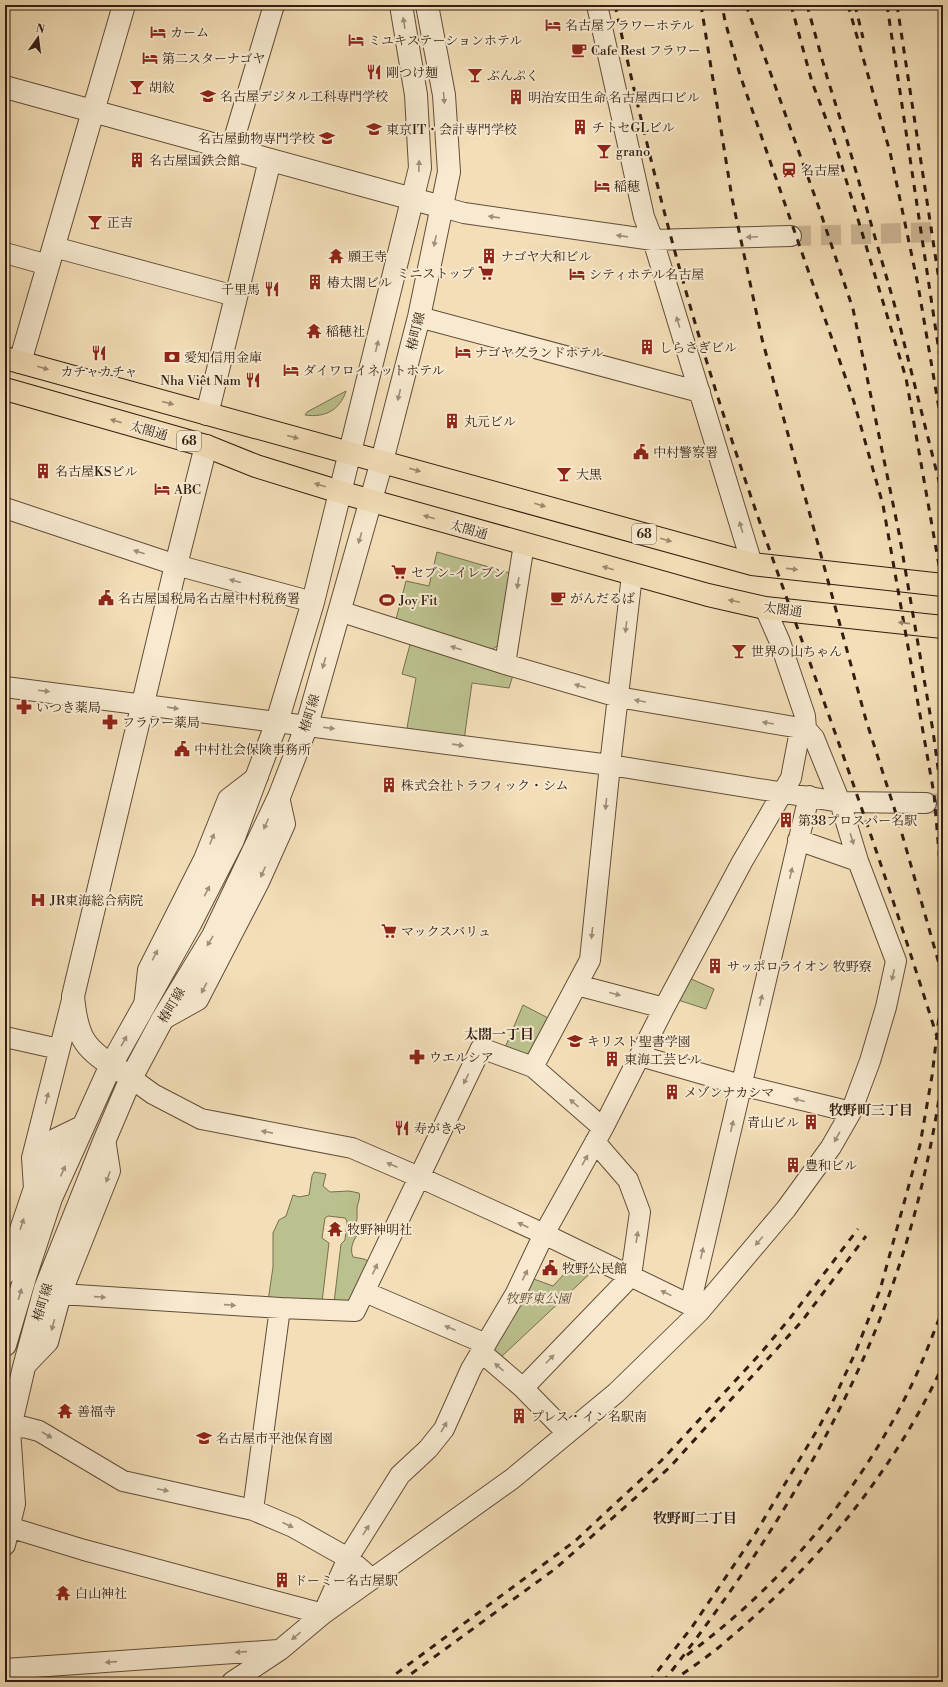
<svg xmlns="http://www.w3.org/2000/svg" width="948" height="1687" viewBox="0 0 948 1687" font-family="'Libre Bodoni','Noto Serif JP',serif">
  <rect width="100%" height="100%" fill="#f3deb7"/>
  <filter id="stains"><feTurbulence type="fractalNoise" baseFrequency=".005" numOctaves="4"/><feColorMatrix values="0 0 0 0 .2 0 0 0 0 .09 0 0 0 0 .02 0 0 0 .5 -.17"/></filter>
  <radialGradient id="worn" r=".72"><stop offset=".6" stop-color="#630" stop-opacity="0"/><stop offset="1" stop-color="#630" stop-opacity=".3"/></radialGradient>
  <!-- green -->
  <path fill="#bbc18e" stroke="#766f50" d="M346,391C340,410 325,418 305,415L307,412Z
    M437,552L510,573L499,645L489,651L395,623L406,581L429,586Z
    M411,641L513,675L509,688L472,683L464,740L407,728L416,678L402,674Z
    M689,978L714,989L706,1009L678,1000Z
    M523,1005L550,1019L531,1054L522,1056L504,1050Z
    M314,1172L326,1174L323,1186L330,1192L349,1191L359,1193C361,1199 357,1203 357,1209C357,1218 358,1219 354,1228L359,1232C354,1240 349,1247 353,1257L364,1259L371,1262L354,1301L334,1303L341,1244L345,1240L347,1221L345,1218L328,1216L325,1218L322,1238L329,1243L322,1302L268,1301L273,1267V1233L279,1220L286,1216L293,1195L299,1197L309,1195L312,1176Z
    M579,1258L597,1267L500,1358L490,1352L531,1278L553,1286Z"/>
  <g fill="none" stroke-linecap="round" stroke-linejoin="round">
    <!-- minor-tunnel -->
    <path stroke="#ccb796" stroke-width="20" stroke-dasharray="20 10" stroke-linecap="butt" d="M791,236L943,232
      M926,803L943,804"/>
    <defs>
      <path id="minor" d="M597,5L644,217L653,240L752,564
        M231,149L274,5
        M442,207L464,213L653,240L791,236
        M54,247L235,296
        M5,253L48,265
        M419,317L700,392
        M5,508L176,565L313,602
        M339,611L505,664L618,697L806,729
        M505,664L524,544
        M5,687L610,765L840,802L926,803
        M798,840L858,861
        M577,985L664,1008
        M144,1006L148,970L204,859L228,799L258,776
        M162,1020L198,1000L259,882L285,824L279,797
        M5,1037L59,1049
        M640,1056L741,1085L851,1112
        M533,1067L590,960L610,765L632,575
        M131,1078L153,1094L201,1119L352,1148L419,1177L544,1234L690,1305L699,1312
        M34,1186L55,1139L84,1125
        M5,1274L34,1188L32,1158L73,996
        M365,1292L486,1344
        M61,1294L280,1308L355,1311L481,1048L533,1067L603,1128
        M690,1305L809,796
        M481,1352L523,1388L567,1433
        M24,1367L48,1342L61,1294L110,1171L105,1139
        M523,1388L631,1276L640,1212L628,1180L595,1142
        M253,1510L280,1308
        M9,1527L84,1550L323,1614L348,1558L400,1475L428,1449L444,1429L471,1369L516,1293L544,1234L603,1128L664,1008L742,862L791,778L799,736L806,729
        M5,1545L15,1504L10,1429L24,1427L39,1431L123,1481L253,1510L293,1527L348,1558L372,1579
        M5,1669L278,1650
        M232,1682L280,1650L323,1614L512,1479L616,1393L699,1312L786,1209L831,1147L851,1112L870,1061L886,1007L896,961L858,861L840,802L814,738L806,729L805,716L780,642L765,608"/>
      <path id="tertiary" d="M5,87L442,207
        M20,362L124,5
        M207,414L270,160
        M124,1073C85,1049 77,1041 73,996L176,565L206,446
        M5,1345L26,1274L51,1198L111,1065L190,924L233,840L277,722L313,602L420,168L416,95L401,5
        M5,1449L24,1367L45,1289L105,1139L131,1078L162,1020L213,936L279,797L307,725L382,461L419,317L449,172L444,95L427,5"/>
      <path id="primary" d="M5,358L752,564L943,585
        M5,389L206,446L256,466L340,492L708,595L765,608L943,627"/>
    </defs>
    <!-- minor casing -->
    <use href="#minor" stroke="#624d3a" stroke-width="22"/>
    <!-- tertiary casing -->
    <use href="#tertiary" stroke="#624d3a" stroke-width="24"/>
    <!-- primary casing -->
    <use href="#primary" stroke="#311d11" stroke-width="24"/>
    <!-- minor -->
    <use href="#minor" stroke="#f7ead0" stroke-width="20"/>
    <!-- tertiary -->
    <use href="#tertiary" stroke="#f7ead0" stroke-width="22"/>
    <!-- primary -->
    <use href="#primary" stroke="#f3deb7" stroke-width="22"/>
    <!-- rail -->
    <path stroke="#311d11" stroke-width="3" stroke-dasharray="7 7" stroke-linecap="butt" d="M615,5C642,128 672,250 709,369C748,495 794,617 838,741C875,845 910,950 943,1056
      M701,5L732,198L762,339L866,720L898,820L940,967
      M746,5L818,205L853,309L899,533L933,731L943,805
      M791,5L812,82L834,140L906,378L943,588
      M807,5L827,77L846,137L894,303L943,497
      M848,5L890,152L918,285L943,432
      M855,5L863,38
      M887,5L943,378
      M897,5L943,306
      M687,1655C779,1587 853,1500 905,1398C920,1370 931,1339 943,1309
      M385,1682L575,1541L661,1461L760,1354L791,1317L858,1229
      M400,1682L555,1569L669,1468L802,1321L866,1236
      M649,1682L692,1627L755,1534L819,1427L834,1399L856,1351L880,1290L920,1145L932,1076L941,1000L943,938L941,876L934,794L883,505L854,402L740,75L725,21L722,5
      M663,1682C750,1571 828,1450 880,1319C911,1240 932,1155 943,1071
      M671,1682C689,1669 708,1657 725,1642C816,1566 893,1473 943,1365"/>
  </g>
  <!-- one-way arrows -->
  <defs><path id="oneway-solid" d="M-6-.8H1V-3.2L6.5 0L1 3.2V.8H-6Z"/></defs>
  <g fill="#9e8e7a">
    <use href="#oneway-solid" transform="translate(404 23) rotate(-99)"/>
    <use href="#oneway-solid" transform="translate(444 98) rotate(85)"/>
    <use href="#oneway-solid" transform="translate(419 166) rotate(-88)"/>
    <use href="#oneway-solid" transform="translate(494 217) rotate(-172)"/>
    <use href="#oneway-solid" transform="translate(622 236) rotate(-172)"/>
    <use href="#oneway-solid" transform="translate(752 237) rotate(178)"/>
    <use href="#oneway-solid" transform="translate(435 241) rotate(102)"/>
    <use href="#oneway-solid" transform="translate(678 322) rotate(-107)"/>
    <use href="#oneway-solid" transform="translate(377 346) rotate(-76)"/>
    <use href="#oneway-solid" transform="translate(399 395) rotate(104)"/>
    <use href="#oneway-solid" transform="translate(741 527) rotate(-107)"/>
    <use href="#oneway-solid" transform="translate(360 538) rotate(106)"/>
    <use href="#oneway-solid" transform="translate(139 552) rotate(-162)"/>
    <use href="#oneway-solid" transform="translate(235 581) rotate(-165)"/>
    <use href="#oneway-solid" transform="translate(518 583) rotate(99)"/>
    <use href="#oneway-solid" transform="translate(626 627) rotate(97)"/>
    <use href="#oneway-solid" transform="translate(456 648) rotate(-162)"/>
    <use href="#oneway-solid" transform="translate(324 663) rotate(106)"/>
    <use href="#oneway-solid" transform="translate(580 686) rotate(-163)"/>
    <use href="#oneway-solid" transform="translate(44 691) rotate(7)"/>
    <use href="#oneway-solid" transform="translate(640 701) rotate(-170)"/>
    <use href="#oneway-solid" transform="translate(173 708) rotate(8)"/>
    <use href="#oneway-solid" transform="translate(768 723) rotate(-170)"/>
    <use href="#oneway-solid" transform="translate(329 728) rotate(7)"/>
    <use href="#oneway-solid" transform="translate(458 745) rotate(8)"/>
    <use href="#oneway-solid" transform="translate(606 804) rotate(96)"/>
    <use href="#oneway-solid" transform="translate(266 824) rotate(114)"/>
    <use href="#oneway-solid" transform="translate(212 839) rotate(-68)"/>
    <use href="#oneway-solid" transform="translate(852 839) rotate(73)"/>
    <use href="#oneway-solid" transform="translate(263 872) rotate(114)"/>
    <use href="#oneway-solid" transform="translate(791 873) rotate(-77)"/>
    <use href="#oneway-solid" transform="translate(207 891) rotate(-63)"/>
    <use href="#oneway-solid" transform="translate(592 933) rotate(96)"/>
    <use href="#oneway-solid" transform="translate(210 941) rotate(121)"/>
    <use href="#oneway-solid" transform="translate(155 955) rotate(-63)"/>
    <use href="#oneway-solid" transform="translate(893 975) rotate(103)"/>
    <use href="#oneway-solid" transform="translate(204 988) rotate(118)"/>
    <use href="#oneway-solid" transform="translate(615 994) rotate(14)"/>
    <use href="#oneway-solid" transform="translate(761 1000) rotate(-77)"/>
    <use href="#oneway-solid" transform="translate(124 1041) rotate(-61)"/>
    <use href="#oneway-solid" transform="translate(466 1079) rotate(116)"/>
    <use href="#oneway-solid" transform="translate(47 1098) rotate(-76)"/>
    <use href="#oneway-solid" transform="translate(799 1100) rotate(-166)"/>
    <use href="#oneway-solid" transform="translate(574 1103) rotate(-139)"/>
    <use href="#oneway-solid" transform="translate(732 1126) rotate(-77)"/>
    <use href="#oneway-solid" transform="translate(267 1132) rotate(-169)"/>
    <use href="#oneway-solid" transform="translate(837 1137) rotate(119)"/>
    <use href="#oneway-solid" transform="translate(585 1160) rotate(-61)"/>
    <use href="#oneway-solid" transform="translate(392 1165) rotate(-157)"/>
    <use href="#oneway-solid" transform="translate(63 1171) rotate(-66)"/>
    <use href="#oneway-solid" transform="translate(108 1177) rotate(110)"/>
    <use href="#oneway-solid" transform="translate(22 1224) rotate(-72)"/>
    <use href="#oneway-solid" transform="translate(523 1225) rotate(-155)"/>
    <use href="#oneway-solid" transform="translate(637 1237) rotate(-81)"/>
    <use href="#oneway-solid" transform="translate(759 1241) rotate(130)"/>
    <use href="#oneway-solid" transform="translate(702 1253) rotate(-77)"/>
    <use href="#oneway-solid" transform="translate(375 1269) rotate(-65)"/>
    <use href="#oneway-solid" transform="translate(525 1275) rotate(-64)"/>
    <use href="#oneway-solid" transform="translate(666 1293) rotate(-154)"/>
    <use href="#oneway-solid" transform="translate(20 1294) rotate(-74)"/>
    <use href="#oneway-solid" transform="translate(100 1297) rotate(4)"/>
    <use href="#oneway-solid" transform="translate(230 1305) rotate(4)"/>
    <use href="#oneway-solid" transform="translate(53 1325) rotate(105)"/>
    <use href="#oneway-solid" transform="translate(450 1328) rotate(-157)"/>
    <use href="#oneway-solid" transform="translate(550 1359) rotate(-46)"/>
    <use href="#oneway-solid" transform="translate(499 1367) rotate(-140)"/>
    <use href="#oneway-solid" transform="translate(444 1427) rotate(-60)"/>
    <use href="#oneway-solid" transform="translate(47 1435) rotate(31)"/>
    <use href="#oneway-solid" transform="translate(163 1490) rotate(12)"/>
    <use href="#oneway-solid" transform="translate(288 1525) rotate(24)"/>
    <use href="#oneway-solid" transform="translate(366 1530) rotate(-58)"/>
    <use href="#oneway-solid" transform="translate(296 1636) rotate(140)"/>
    <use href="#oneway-solid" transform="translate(241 1652) rotate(176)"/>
    <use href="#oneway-solid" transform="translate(111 1662) rotate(176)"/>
  </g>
  <g fill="#9c876c">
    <use href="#oneway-solid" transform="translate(43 368) rotate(16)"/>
    <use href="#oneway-solid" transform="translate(168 403) rotate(15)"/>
    <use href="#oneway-solid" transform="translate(116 421) rotate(-164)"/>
    <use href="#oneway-solid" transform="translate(293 437) rotate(15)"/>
    <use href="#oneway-solid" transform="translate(415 470) rotate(16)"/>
    <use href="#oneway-solid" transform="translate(320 485) rotate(-163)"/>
    <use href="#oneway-solid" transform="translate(540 505) rotate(16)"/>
    <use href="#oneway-solid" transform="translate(429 517) rotate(-164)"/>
    <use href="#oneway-solid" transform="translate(666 540) rotate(16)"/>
    <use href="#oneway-solid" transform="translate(608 568) rotate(-164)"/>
    <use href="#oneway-solid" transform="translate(792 569) rotate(6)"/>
    <use href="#oneway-solid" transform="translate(734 601) rotate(-168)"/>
    <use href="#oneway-solid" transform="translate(904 623) rotate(-174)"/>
  </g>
  <!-- icons -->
  <defs>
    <symbol id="hotel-bare" viewBox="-9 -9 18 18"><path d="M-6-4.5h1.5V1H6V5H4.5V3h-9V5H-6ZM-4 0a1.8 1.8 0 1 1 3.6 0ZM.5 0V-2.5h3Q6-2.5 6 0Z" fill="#8f2418" stroke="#f7ead0" stroke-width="2.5" paint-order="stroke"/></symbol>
    <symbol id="cafe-bare" viewBox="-9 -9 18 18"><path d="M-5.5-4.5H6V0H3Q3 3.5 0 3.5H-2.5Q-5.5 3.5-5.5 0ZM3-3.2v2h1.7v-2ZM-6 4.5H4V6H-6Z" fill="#8f2418" stroke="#f7ead0" stroke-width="2.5" paint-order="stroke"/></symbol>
    <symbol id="restaurant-bare" viewBox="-9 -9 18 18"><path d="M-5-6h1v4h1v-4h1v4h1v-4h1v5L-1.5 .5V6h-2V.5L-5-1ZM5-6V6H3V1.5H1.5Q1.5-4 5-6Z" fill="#8f2418" stroke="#f7ead0" stroke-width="2.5" paint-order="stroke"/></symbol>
    <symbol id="bar-bare" viewBox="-9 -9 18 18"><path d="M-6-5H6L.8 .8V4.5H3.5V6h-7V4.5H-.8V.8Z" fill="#8f2418" stroke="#f7ead0" stroke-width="2.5" paint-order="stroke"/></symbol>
    <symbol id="university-bare" viewBox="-9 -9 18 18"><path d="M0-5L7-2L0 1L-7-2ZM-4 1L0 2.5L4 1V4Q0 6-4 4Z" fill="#8f2418" stroke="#f7ead0" stroke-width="2.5" paint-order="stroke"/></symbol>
    <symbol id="building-bare" viewBox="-9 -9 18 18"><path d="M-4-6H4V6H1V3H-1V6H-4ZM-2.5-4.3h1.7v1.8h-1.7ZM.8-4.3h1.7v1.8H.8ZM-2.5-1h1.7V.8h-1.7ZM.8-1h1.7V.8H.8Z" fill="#8f2418" stroke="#f7ead0" stroke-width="2.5" paint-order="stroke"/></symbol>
    <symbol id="station-bare" viewBox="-9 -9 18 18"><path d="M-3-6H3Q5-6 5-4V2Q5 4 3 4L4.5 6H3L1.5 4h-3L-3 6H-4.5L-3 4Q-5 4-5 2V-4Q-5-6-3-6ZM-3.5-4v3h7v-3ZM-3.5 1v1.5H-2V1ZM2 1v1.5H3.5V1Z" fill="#8f2418" stroke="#f7ead0" stroke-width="2.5" paint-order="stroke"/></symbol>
    <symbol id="temple-bare" viewBox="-9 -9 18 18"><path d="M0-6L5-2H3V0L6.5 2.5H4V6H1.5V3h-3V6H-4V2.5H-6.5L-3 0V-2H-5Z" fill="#8f2418" stroke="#f7ead0" stroke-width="2.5" paint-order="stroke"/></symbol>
    <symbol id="supermarket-bare" viewBox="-9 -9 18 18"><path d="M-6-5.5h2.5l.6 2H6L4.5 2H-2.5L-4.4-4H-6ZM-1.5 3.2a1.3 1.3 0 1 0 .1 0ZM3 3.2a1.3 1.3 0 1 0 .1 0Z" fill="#8f2418" stroke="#f7ead0" stroke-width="2.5" paint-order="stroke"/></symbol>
    <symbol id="bank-bare" viewBox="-9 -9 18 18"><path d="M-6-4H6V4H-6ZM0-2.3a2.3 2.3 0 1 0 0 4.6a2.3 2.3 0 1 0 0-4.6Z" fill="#8f2418" stroke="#f7ead0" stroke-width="2.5" paint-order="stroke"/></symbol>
    <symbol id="civic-bare" viewBox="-9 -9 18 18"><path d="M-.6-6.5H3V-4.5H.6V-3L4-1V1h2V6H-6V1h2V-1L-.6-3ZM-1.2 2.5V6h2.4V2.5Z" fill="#8f2418" stroke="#f7ead0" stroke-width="2.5" paint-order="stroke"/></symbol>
    <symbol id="stadium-bare" viewBox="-9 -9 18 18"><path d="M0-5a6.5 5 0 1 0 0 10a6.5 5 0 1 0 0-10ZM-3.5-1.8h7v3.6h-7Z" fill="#8f2418" stroke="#f7ead0" stroke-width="2.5" paint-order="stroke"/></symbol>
    <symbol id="pharmacy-bare" viewBox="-9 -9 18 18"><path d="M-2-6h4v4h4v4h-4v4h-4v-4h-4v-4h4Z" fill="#8f2418" stroke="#f7ead0" stroke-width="2.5" paint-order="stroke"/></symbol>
    <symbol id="hospital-bare" viewBox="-9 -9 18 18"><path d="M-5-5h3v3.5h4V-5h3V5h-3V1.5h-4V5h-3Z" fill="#8f2418" stroke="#f7ead0" stroke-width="2.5" paint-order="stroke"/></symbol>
    <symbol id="school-bare" viewBox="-9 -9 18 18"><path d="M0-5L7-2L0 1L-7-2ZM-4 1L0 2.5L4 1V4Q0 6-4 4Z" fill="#8f2418" stroke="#f7ead0" stroke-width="2.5" paint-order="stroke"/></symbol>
  </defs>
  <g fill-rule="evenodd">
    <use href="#hotel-bare" x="542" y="14" width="22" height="22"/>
    <use href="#hotel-bare" x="147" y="21" width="22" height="22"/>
    <use href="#hotel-bare" x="345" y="29" width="22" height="22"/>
    <use href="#cafe-bare" x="568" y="39" width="22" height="22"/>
    <use href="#hotel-bare" x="139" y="47" width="22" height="22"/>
    <use href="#restaurant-bare" x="363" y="61" width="22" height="22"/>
    <use href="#bar-bare" x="464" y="64" width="22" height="22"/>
    <use href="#bar-bare" x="126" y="76" width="22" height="22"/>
    <use href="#university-bare" x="197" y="85" width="22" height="22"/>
    <use href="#building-bare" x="505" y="86" width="22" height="22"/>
    <use href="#building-bare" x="569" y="116" width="22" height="22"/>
    <use href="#university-bare" x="363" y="118" width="22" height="22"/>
    <use href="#university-bare" x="316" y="127" width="22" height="22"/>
    <use href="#bar-bare" x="593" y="140" width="22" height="22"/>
    <use href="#building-bare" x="126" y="149" width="22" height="22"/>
    <use href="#station-bare" x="778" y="159" width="22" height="22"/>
    <use href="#hotel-bare" x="591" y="175" width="22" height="22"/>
    <use href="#bar-bare" x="84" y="211" width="22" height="22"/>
    <use href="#temple-bare" x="325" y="245" width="22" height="22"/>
    <use href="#building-bare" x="478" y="245" width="22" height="22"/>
    <use href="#supermarket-bare" x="475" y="262" width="22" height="22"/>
    <use href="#hotel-bare" x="566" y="263" width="22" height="22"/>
    <use href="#building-bare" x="304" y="271" width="22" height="22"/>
    <use href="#restaurant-bare" x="261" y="278" width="22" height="22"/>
    <use href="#temple-bare" x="303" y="320" width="22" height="22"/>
    <use href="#building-bare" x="636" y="336" width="22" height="22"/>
    <use href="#hotel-bare" x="452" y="341" width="22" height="22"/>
    <use href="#restaurant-bare" x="88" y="342" width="22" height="22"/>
    <use href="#bank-bare" x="161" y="346" width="22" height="22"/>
    <use href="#hotel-bare" x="280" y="359" width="22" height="22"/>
    <use href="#restaurant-bare" x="242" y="369" width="22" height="22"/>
    <use href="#building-bare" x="441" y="410" width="22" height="22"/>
    <use href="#civic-bare" x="630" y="441" width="22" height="22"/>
    <use href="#building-bare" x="32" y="460" width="22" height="22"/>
    <use href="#bar-bare" x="553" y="463" width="22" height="22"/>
    <use href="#hotel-bare" x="151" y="478" width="22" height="22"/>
    <use href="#supermarket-bare" x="388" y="561" width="22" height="22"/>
    <use href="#civic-bare" x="95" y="587" width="22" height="22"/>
    <use href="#cafe-bare" x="547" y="587" width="22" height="22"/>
    <use href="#stadium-bare" x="376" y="589" width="22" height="22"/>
    <use href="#bar-bare" x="728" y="640" width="22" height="22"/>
    <use href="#pharmacy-bare" x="13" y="696" width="22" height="22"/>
    <use href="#pharmacy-bare" x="99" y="711" width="22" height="22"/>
    <use href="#civic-bare" x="171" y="738" width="22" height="22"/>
    <use href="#building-bare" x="378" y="774" width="22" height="22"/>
    <use href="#building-bare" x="775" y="809" width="22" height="22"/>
    <use href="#hospital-bare" x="27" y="889" width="22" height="22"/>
    <use href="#supermarket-bare" x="378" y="920" width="22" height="22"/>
    <use href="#building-bare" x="704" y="955" width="22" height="22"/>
    <use href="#university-bare" x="564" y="1030" width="22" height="22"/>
    <use href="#pharmacy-bare" x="406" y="1046" width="22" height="22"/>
    <use href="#building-bare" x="601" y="1048" width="22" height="22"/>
    <use href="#building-bare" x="661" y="1081" width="22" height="22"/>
    <use href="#building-bare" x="800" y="1111" width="22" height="22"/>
    <use href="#restaurant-bare" x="391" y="1117" width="22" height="22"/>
    <use href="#building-bare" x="782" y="1154" width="22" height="22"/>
    <use href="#temple-bare" x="324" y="1218" width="22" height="22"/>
    <use href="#civic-bare" x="539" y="1257" width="22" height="22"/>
    <use href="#temple-bare" x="54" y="1400" width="22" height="22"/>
    <use href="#building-bare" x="508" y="1405" width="22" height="22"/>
    <use href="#school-bare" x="193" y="1427" width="22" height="22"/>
    <use href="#building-bare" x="271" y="1569" width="22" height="22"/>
    <use href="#temple-bare" x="52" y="1582" width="22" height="22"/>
  </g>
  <g text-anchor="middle" stroke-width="4" stroke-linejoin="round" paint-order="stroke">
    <!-- shield labels -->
    <g fill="#f7ead0" stroke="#6c5a4a" stroke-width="1">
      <rect x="177" y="431" width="24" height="20" rx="3"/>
      <rect x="632" y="524" width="24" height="20" rx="3"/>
    </g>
    <g font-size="12" font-weight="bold" fill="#311d11">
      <text x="189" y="445">68</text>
      <text x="644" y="538">68</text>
    </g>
    <!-- poi labels -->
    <g font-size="13" fill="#311d11" stroke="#f7ead0" text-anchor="start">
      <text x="565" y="30">名古屋フラワーホテル</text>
      <text x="170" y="37">カーム</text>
      <text x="368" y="45">ミユキステーションホテル</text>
      <text x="591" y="55">Cafe Rest フラワー</text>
      <text x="162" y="63">第二スターナゴヤ</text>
      <text x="386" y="77">剛つけ麺</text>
      <text x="487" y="80">ぶんぷく</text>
      <text x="149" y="92">胡紋</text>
      <text x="220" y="101">名古屋デジタル工科専門学校</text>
      <text x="528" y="102">明治安田生命 名古屋西口ビル</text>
      <text x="592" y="132">チトセGLビル</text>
      <text x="386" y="134">東京IT・会計専門学校</text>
      <text x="315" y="143" text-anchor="end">名古屋動物専門学校</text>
      <text x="616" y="156">grano</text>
      <text x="149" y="165">名古屋国鉄会館</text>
      <text x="801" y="175">名古屋</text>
      <text x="614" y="191">稲穂</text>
      <text x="107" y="227">正吉</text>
      <text x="348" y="261">願王寺</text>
      <text x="501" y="261">ナゴヤ大和ビル</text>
      <text x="474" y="278" text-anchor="end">ミニストップ</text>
      <text x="589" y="279">シティホテル名古屋</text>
      <text x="327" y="287">椿太閤ビル</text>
      <text x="260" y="294" text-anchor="end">千里馬</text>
      <text x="326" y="336">稲穂社</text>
      <text x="659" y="352">しらさぎビル</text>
      <text x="475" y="357">ナゴヤグランドホテル</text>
      <text x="184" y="362">愛知信用金庫</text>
      <text x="303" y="375">ダイワロイネットホテル</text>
      <text x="99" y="376" text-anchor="middle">カチャカチャ</text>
      <text x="241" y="385" text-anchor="end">Nha Viêt Nam</text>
      <text x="464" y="426">丸元ビル</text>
      <text x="653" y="457">中村警察署</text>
      <text x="55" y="476">名古屋KSビル</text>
      <text x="576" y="479">大黒</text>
      <text x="174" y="494">ABC</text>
      <text x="411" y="577">セブン-イレブン</text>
      <text x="118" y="603">名古屋国税局名古屋中村税務署</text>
      <text x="570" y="603">がんだるば</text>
      <text x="399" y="605">Joy Fit</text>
      <text x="751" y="656">世界の山ちゃん</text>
      <text x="36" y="712">いつき薬局</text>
      <text x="122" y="727">フラワー薬局</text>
      <text x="194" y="754">中村社会保険事務所</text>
      <text x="401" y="790">株式会社トラフィック・シム</text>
      <text x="798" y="825">第38プロスパー名駅</text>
      <text x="50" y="905">JR東海総合病院</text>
      <text x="401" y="936">マックスバリュ</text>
      <text x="727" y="971">サッポロライオン 牧野寮</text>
      <text x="587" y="1046">キリスト聖書学園</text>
      <text x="429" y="1062">ウエルシア</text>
      <text x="624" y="1064">東海工芸ビル</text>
      <text x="684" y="1097">メゾンナカシマ</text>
      <text x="799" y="1127" text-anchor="end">青山ビル</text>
      <text x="414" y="1133">寿がきや</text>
      <text x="805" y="1170">豊和ビル</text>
      <text x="347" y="1234">牧野神明社</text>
      <text x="562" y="1273">牧野公民館</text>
      <text x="77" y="1416">善福寺</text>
      <text x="531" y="1421">プレス・イン名駅南</text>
      <text x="216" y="1443">名古屋市平池保育園</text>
      <text x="294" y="1585">ドーミー名古屋駅</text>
      <text x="75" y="1598">白山神社</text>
    </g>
    <!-- street labels -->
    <g font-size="13" fill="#311d11" stroke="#f7ead0">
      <text transform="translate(415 331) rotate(-76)" y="5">椿町線</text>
      <text transform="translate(149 430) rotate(16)" y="5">太閤通</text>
      <text transform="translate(469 529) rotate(16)" y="5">太閤通</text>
      <text transform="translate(783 609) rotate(7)" y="5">太閤通</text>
      <text transform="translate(309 713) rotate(-73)" y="5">椿町線</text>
      <text transform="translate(171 1005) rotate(-59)" y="5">椿町線</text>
      <text transform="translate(42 1302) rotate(-73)" y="5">椿町線</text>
    </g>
    <!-- park labels -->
    <g font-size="13" font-style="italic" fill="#5a4e36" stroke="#f7ead0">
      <text x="538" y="1303">牧野東公園</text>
    </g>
    <!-- neighbourhood labels -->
    <g font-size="14" font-weight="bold" fill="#311d11" stroke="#f7ead0">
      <text x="499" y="1039">太閤一丁目</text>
      <text x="871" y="1115">牧野町三丁目</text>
      <text x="695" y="1523">牧野町二丁目</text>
    </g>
  </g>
  <!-- margin -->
  <rect width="948" height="1687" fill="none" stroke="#f3deb7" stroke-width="20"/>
  <rect x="6" y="6" width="936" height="1675" fill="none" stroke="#311d11" stroke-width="2"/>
  <rect x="10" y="10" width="928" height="1667" fill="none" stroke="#311d11"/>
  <!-- north arrow -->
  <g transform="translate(38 38) rotate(14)" stroke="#f7ead0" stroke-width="3" paint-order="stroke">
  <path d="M0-3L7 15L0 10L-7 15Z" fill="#311d11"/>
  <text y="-6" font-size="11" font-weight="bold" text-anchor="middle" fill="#311d11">N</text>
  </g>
  <rect width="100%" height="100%" filter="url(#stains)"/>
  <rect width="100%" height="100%" fill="url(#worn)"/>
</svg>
